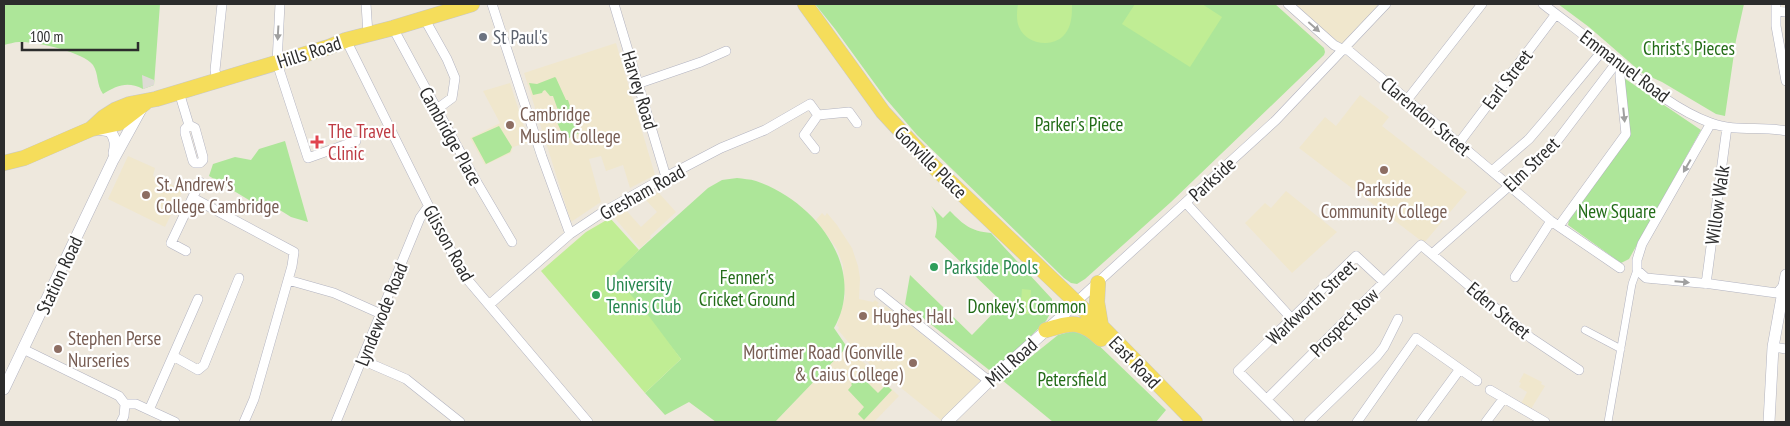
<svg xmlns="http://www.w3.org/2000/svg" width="1790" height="426" viewBox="0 0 1790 426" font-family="'PT Sans Narrow',sans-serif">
  <rect width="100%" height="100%" fill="#eee8dd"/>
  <!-- education -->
  <path fill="#f0e7cd" d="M1293,4H1378L1374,11L1342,45Z
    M616,43L655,175L630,188L623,165L606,171L601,156L589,159L601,202L571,222L524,73Z
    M510,83L529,142L513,147L511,153L485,165L470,138L500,123L483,91Z
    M1360,95L1389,117L1382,126L1467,192L1424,243L1299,148L1325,117L1336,126Z
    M128,156L155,168L153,176L183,190L165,227L108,199Z
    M1286,191L1337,232L1292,273L1245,223L1265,203L1271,208Z
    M658,192L676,212L650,236L651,238L640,248L613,216L619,211L621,213L625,209L641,227L657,212L646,200L652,194L654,196Z
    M822,213L825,216L827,213L837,225L852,248L858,266L860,278L859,299L873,302L875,300L879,303L877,305L884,309L886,306L982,382L942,421L885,375L882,376L857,352L856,355L899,396L874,422H775L850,344L838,330L839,327L837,326L845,297L843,265L837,249L816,220Z
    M1524,373L1542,382L1541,384L1545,386L1531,409L1521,404L1527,392L1519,387L1521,383L1519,382Z"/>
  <!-- green -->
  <path fill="#ade699" d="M4,4H160L154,85L143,89C128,81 117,85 103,94C96,84 99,74 93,65C84,52 34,41 19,42C14,42 9,44 4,45Z
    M815,4H1275L1324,48L1325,52L1324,55L1171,202L1085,279L1077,284L1071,283L1064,278L917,135L886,99L835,29Z
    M1558,4H1744L1736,40L1725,116L1716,114L1662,82L1642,73L1589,27Z
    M555,77L556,78L566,100H568L579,133L565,140L556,120V114L559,113L553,96H550L545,90L543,91L542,93L533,95L529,83L537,84Z
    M1624,78L1701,130L1629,259L1621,263L1568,225L1569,220L1630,135L1623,82Z
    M499,126L512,147L510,152L486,164L472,138Z
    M285,141L308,222L291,217L275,207L259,206L209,176L213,164L235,157L251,160L259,149Z
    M737,178C743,179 750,179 756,181C814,200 868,268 834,328L847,347L775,422H716L689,402L665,415L645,393L681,359L613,275L639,250L708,188L722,180Z
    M931,206L943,218L950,211C964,225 970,231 991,233L1052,299V310L1046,321L993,373L905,304L910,275L972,335L1003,303L935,237C938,226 938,215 931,206Z
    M1073,331L1087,334L1166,410L1156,422H1053L1002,380L1058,335Z
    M867,366L875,374L867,382L878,393L886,385L892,390L864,420L858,414L864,407L848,390L852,385L851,384Z"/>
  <!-- pitch -->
  <path fill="#c0ed94" d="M1018,4H1072C1072,13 1072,23 1067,31C1057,49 1027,46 1019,27C1016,20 1017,11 1018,4Z
    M1135,4H1202L1222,17L1190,67L1122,24Z
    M610,218L639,250L614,275L648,315L681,359L645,393L541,271L586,232Z
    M1022,289L1031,290L1029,314H1020Z"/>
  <!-- plaza -->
  <path fill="#dedbd5" d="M142,75L154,80V85L143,89Z"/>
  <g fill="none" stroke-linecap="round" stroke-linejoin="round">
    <defs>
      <path id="pedestrian" d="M1585,330L1621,349
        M1608,422L1632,284L1637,270"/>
      <path id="minor" d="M280,4L277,63L308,158L356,141
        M366,4L368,34
        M492,4L542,157L570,234
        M614,4L666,177
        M1288,4L1334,45L1342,49L1348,50L1551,221L1620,268
        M1543,4C1563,20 1584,34 1603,51C1635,76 1672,109 1711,123C1735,132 1762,126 1786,131
        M1776,4V26L1786,81
        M1776,11L1786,12
        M424,18L447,59L455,78L452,98L437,109
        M393,28L472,174L512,242
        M346,40L458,265L467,279L588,422
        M217,81L215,70L222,4
        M637,84L701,62L726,51
        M179,92L189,125
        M1407,100L1482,4
        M1711,123L1642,244L1637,260V270L1646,278L1711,284L1769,292L1777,293L1785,284
        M189,125L195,128L203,157V160L200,163H195L193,161L185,133V129Z
        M1459,143L1556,14
        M815,149L804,135L818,115L849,112L857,123
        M1492,171L1529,139L1547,118L1603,50
        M193,198L294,252L292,266L254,399L244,422
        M1186,203L1292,319
        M1559,226L1626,134L1620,77V73L1624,68
        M186,251L171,243L200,182
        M1432,254L1551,149L1617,62
        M1515,277L1551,221
        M288,280L334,293L381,314
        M1706,284L1727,127
        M879,293L989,381
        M1075,303L1276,120L1386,4
        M489,305L570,234L600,214L660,180L721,148L765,130L810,104L818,115
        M1773,347L1786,349
        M23,349L119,396L125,404L124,416L121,422
        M173,356L198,370L204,365L239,278
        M362,360L406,379L460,422
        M1490,390L1545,422
        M1267,399L1421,245L1531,338L1579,370
        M125,404H136L175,422
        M149,410L198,299
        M336,422L420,218L428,207
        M1289,422L1238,371L1356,256L1384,282
        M1309,422L1377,356L1384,347L1398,319
        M1357,422L1416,338L1477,381
        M1421,422L1460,369
        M1486,422L1504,398"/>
      <path id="tertiary" d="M98,129L110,131C116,139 116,145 114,153
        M4,389L113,160L141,109
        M947,422L989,381L1059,319L1075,303
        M1769,422L1773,347L1786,275"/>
      <path id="primary" d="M805,4L883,112L932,165L1101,326L1195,422
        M91,129L104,117L115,110L130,104L156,99L329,47L346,40L393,28L472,4
        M4,163L24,158L91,129L119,123L145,103
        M1098,283L1097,302L1101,326
        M1046,330C1071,323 1080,319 1101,339"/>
    </defs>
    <!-- pedestrian casing -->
    <use href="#pedestrian" stroke="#b2b3c0" stroke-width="8"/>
    <!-- minor casing -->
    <use href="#minor" stroke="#b2b3c0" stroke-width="10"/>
    <!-- tertiary casing -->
    <use href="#tertiary" stroke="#b2b3c0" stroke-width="12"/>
    <!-- primary casing -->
    <use href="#primary" stroke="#c8c8c8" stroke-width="16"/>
    <!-- pedestrian -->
    <use href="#pedestrian" stroke="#fff" stroke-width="7"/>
    <!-- minor -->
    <use href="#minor" stroke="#fff" stroke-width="9"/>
    <!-- tertiary -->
    <use href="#tertiary" stroke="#fff" stroke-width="11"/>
    <!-- primary -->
    <use href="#primary" stroke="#f5dd5b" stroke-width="15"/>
  </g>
  <!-- one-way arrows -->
  <defs><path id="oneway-solid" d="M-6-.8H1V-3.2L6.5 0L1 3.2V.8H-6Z" transform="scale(1.25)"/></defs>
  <g fill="#a0a0a0">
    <use href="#oneway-solid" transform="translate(1314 27) rotate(41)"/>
    <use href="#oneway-solid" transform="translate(278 33) rotate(93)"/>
    <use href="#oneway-solid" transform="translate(1624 115) rotate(84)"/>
    <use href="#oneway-solid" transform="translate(1687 166) rotate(120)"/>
    <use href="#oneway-solid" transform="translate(1682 282) rotate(5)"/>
  </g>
  <!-- markers -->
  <circle fill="#6b7280" stroke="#fff" stroke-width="2" cx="483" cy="37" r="5"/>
  <g fill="#8d6e63" stroke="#fff" stroke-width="2">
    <circle cx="510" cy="125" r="5"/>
    <circle cx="1384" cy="170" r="5"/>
    <circle cx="146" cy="195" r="5"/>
    <circle cx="863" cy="316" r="5"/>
    <circle cx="58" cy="349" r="5"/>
    <circle cx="913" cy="363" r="5"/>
  </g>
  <path fill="#e0444e" stroke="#fff" stroke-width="2" d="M314.5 134.5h5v5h5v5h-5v5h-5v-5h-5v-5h5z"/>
  <g fill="#2e9e5b" stroke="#fff" stroke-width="2">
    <circle cx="934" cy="267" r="5"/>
    <circle cx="596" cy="295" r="5"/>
  </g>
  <g text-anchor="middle" stroke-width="4.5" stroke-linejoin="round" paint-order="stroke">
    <!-- worship labels -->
    <g font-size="19" fill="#5b616d" stroke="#fff" text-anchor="start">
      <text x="493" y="44">St Paul's</text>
    </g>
    <!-- park labels -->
    <g font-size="19" fill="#236c18" stroke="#fff">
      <text x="1689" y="55">Christ's Pieces</text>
      <text x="1079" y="131">Parker's Piece</text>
      <text x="1617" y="218">New Square</text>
      <text x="747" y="284">Fenner's<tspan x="747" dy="22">Cricket Ground</tspan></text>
      <text x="1027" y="313">Donkey's Common</text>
      <text x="1072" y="386">Petersfield</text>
    </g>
    <!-- street labels -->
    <g font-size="19" fill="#2c2c2c" stroke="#fff">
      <text transform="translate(309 52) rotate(-18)" y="7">Hills Road</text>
      <text transform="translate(1625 66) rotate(37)" y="7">Emmanuel Road</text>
      <text transform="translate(1507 79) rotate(-53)" y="7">Earl Street</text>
      <text transform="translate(640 90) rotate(73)" y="7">Harvey Road</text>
      <text transform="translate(1426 116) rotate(40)" y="7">Clarendon Street</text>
      <text transform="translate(451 136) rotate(61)" y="7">Cambridge Place</text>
      <text transform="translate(931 162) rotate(45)" y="7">Gonville Place</text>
      <text transform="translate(1531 164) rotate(-44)" y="7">Elm Street</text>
      <text transform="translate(1212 179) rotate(-42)" y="7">Parkside</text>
      <text transform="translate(642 192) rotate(-29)" y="7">Gresham Road</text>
      <text transform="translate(1717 205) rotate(-82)" y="7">Willow Walk</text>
      <text transform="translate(449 243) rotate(61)" y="7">Glisson Road</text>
      <text transform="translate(59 275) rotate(-65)" y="7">Station Road</text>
      <text transform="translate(1311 302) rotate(-43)" y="7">Warkworth Street</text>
      <text transform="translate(1499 310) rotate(40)" y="7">Eden Street</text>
      <text transform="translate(381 314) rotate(-68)" y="7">Lyndewode Road</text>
      <text transform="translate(1344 322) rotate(-45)" y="7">Prospect Row</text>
      <text transform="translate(1011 362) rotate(-42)" y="7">Mill Road</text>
      <text transform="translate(1135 362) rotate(46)" y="7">East Road</text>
    </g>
    <!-- education labels -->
    <g font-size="19" fill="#785e54" stroke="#fff" text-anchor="start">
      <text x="520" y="121">Cambridge<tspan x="520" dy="22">Muslim College</tspan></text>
      <text x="156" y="191">St. Andrew's<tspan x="156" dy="22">College Cambridge</tspan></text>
      <text x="1384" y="196" text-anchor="middle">Parkside<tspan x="1384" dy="22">Community College</tspan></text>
      <text x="873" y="323">Hughes Hall</text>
      <text x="68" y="345">Stephen Perse<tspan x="68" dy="22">Nurseries</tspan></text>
      <text x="903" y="359" text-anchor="end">Mortimer Road (Gonville<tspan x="903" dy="22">&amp; Caius College)</tspan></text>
    </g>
    <!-- health labels -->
    <g font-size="19" fill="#be3a42" stroke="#fff" text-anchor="start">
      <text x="328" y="138">The Travel<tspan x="328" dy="22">Clinic</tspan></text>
    </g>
    <!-- leisure labels -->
    <g font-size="19" fill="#27864d" stroke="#fff" text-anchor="start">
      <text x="944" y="274">Parkside Pools</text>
      <text x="606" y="291">University<tspan x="606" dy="22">Tennis Club</tspan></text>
    </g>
  </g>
  <!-- border -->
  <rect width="1790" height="426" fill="none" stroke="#2c2c2c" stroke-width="10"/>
  <!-- scale -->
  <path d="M22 42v8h116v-8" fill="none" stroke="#2c2c2c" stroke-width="2.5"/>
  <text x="30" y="42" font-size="15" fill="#2c2c2c" stroke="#ffffff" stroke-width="4" paint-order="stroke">100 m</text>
</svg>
